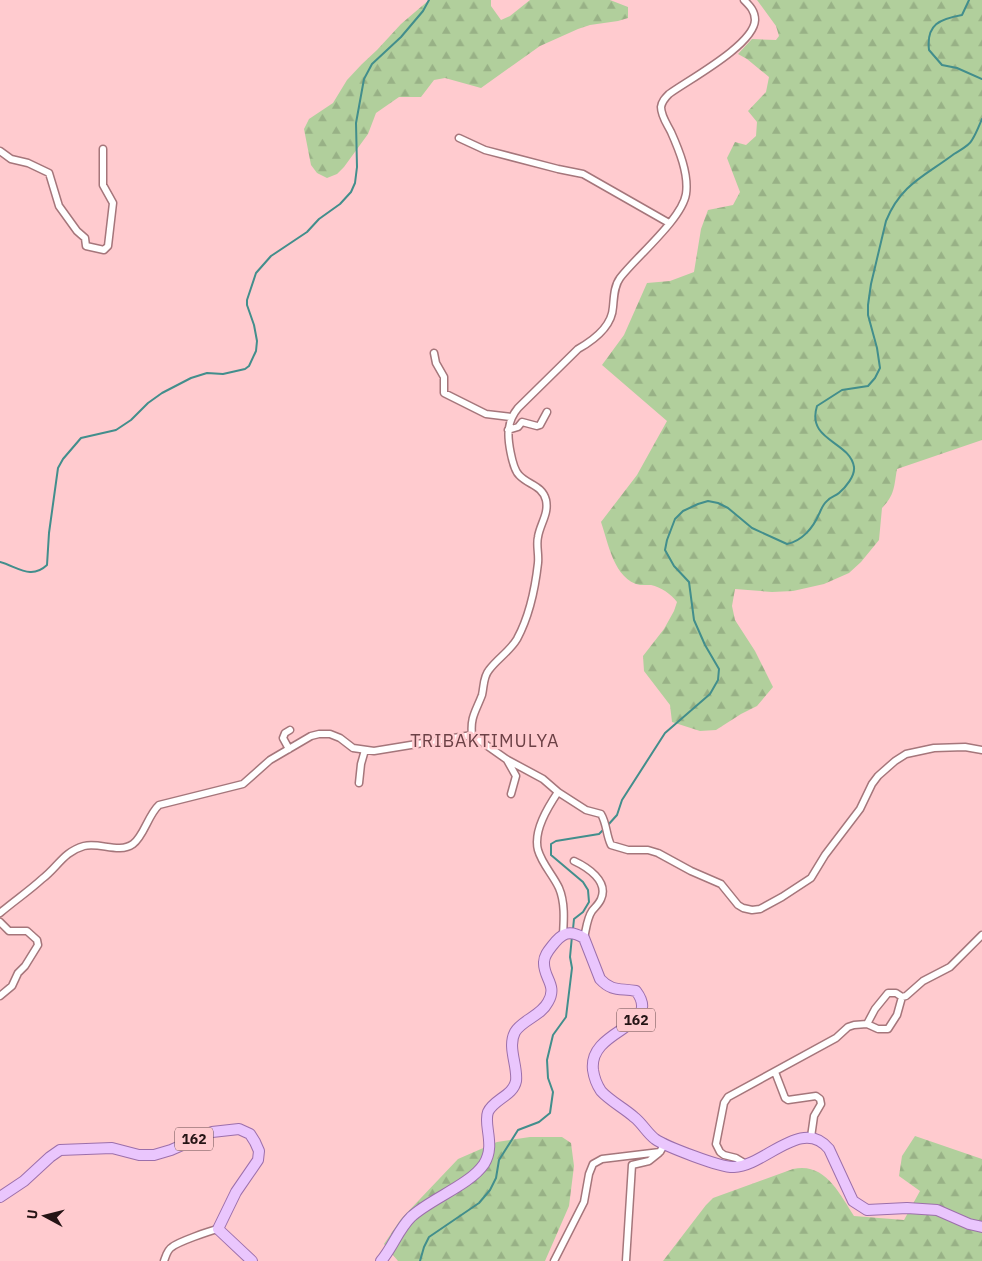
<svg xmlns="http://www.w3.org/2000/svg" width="982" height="1261" viewBox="0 0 982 1261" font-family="'IBM Plex Sans',sans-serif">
  <defs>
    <pattern id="forest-firs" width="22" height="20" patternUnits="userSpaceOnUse" patternTransform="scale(1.25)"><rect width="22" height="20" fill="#b1cf9c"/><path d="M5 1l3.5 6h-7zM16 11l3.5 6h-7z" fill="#98b186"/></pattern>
  </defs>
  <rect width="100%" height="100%" fill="#ffcbcf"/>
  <!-- forest -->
  <path fill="url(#forest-firs)" d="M429,0H491V6L501,20L510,16L530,0H610L628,7V18L618,21L590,25L578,29L540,46L481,88L445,78L434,80L421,97H399L376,113L368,134L344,167L337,174L327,178L317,173L311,165L304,129L309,119L333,103L347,80L362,64L377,50L401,24Z
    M757,0H982V440L897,469C894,486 895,495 882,508L879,540L861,562L849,573L824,584L793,591L772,592L735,589L732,606L735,620L755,651L773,687L757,706L741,714L716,730L700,731L672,722L670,705L644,671L643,656L664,629L674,611L677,602C671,594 661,587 651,585C648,585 644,585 640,585C614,580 608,542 601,522L637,475L667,421L602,365L624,335L647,283L670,281L694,272L701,229L708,210L733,205L740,192L727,158L735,142L746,145L756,136L757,122L748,111L766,92L769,77L747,59L738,54L752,39L776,40L779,36L776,26Z
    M915,1136L982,1159V1261H663L706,1205L713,1198L793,1169C825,1162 839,1193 854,1216L904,1220L920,1191L899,1176L902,1156Z
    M530,1137H562L571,1143L574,1166L569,1206L545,1261H398L384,1244L401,1219L458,1159L497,1142Z"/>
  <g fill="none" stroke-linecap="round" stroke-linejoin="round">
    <!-- stream -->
    <path stroke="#428e8c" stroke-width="2" d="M969,0L962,15C940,19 926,24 929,50L942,65L957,68L982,79
      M0,562C18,567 31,580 47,565L49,533L58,468L63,459L81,438L116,430L131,420L148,403L162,393L191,378L207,373L223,374L245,369L249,366L256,351L257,341L254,325L247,305V300L256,273L271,256L307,232L319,219L340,204L351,192L355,183L357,167L356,123L364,79L372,64L401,37L423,11L429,0
      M608,825L617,815L622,800L665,733L710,694L718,680L719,669L705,645L694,620L689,582L674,566L665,550L667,540L675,519L683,511L698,504L708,501L718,503L728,508L752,528L787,544C802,541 813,528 819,514C821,510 823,504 827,501C830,497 836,496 839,493C846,487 855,476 854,467C850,441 806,441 817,406L842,390L868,386L875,378L880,368L877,348L868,315V305L871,284L886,221C901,184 925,176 954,154C960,150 969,146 972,140C976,134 979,126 982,119
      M573,929L574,919L583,912L589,902L588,890L583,882L551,855V844L556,841L599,834L604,829
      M420,1261L424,1247L429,1237L479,1203L490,1190L496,1178L499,1160L518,1130L539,1122L550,1113L553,1092L548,1078L547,1060L553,1035L566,1017L572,968L570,957L572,936"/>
    <defs>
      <path id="minor" d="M459,138L485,150L558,169L583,174L669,223
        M0,151L11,159L28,163L49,173L59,206L77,231L85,238L86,246L104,250L108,246L113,203L103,185V149
        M434,353L436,363L444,377V393L486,414L511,417
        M508,430L518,427L522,422L537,426L540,425L547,412
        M472,735C470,717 476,711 482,695C484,687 483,677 489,670C497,659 510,651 517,639C530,615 535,590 538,563C539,554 536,545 538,537C540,524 549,514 546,500C542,485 528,485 519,475C512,468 507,438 509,428C510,420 513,414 518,408L578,349C594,340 612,327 613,307C614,297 614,286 620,278C636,257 682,219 686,194C689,174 679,150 671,132C667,124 661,116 661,107C662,101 665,98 669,94C688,80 754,45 755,20C755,11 750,6 744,0
        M289,749L283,738L285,733L290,730
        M507,760L516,776L511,794
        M359,783L361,764L365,750
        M558,792L586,810L601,814C607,824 606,835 611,845L628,850H648L658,853L691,871L721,884L738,905L743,908L752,910L760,909L782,897L811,878L825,855L860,809L872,784L878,776L895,761L906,754L934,748L965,747L982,750
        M574,861C587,867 609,881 601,899C599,904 595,907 592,911C587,918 586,930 584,938
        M0,913C14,901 29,891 42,879C58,867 63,852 84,846C100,842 119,854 133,844C144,836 148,815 159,805L243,784L270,760L311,736L319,734H330L340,738L353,748L374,751L472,735L506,759L543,779L558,792C548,807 533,831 538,850C542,864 553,875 559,888C565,902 564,919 563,935
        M0,922L9,931H27L37,940L38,945L25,966L18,973L12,986L0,996
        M867,1024L878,1029H888L897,1015L902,997
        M775,1072L785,1098L788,1100L816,1096L820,1099L821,1104L814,1116L811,1137
        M746,1164L736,1158L724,1155L720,1152L716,1144L724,1103L728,1097L836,1038L848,1027L854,1025L867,1024L875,1009L888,993H896L902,997L906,996L923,981L950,967L982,935
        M164,1261C166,1256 167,1250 172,1247C178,1242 209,1231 218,1229
        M554,1261L584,1202L589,1174L593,1164L602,1159L660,1152L665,1143
        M626,1261L632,1165L649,1161L659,1153"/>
      <path id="primary" d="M0,1197L24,1181L50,1157L60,1150L112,1148L139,1155H154L171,1150L212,1132L239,1129L250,1134L255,1142L259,1151L258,1160L236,1192L218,1229L252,1261
        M381,1261C393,1247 398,1230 411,1217C430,1199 470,1185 484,1164C496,1145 483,1125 488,1112C494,1099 513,1096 516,1081C518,1066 507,1047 515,1032C522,1020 541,1016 548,1002C558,985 543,978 544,962C544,956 548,951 552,946C562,933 569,929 584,938L600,979C612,992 620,988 636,991C664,1028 588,1028 593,1070C594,1077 597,1085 601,1091C610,1101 624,1108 634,1117C642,1123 647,1133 655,1139C665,1146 721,1168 734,1167C765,1166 802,1116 829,1149L853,1201L867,1210L907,1208L937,1210L969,1224L982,1227"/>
    </defs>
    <!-- minor casing -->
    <use href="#minor" stroke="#a5767b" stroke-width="9"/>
    <!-- primary casing -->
    <use href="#primary" stroke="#9c6fab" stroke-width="12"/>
    <!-- minor -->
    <use href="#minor" stroke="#fff" stroke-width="6"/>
    <!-- primary -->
    <use href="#primary" stroke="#eac6fd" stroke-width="10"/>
  </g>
  <g text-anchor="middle" stroke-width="5" stroke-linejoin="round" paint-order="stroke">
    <!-- shield labels -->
    <g fill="#ffcbcf" stroke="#664b4d" stroke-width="1">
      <rect x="617" y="1008.5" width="38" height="23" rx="4"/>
      <rect x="175" y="1127.5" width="38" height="23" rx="4"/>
    </g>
    <g font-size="14" font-weight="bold" fill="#251415">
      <text x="636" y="1025">162</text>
      <text x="194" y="1144">162</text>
    </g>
    <!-- quarter labels -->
    <g font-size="18" letter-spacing="1" fill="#6c4146" stroke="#ffcbcf">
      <text x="485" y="747">TRIBAKTIMULYA</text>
    </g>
  </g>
  <!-- north arrow -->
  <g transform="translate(45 1216) rotate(277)" stroke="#ffcbcf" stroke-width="4" paint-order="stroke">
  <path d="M0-4L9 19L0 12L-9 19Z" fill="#251415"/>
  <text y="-8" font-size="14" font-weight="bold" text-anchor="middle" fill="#251415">U</text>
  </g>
</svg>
